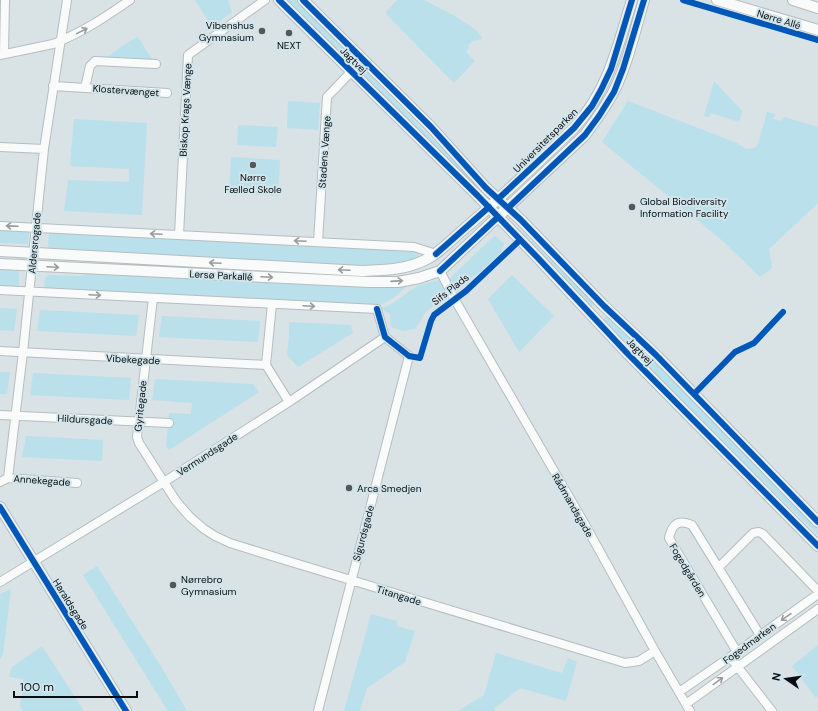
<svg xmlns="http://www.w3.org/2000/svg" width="818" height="711" viewBox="0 0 818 711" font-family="'DM Sans',sans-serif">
  <rect width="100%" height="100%" fill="#d9e2e5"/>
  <!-- green -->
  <path fill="#b9e0eb" d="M195,0H228L232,12L212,27Z
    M286,0H296L344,49L340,54Z
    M397,0H424L453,15L476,30L483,39L473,41L468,45L469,48L466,52L475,61L454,83L386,14V12Z
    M138,37L153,61L105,58L135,38Z
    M346,51L480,187L478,189L342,56Z
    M714,81L742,111L739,122L711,113L709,117L704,116Z
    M288,101L320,103L318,130L287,128Z
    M628,101L737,143L746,149L755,148L758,144L767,112L775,114L773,119L782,121L784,117L818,127V203L769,249L772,268L760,277L724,242L602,142Z
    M74,119L147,123L142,215L64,211L68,180L129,182V169L70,166Z
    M238,125L278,127L276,147L237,145Z
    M231,157L280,160L278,196L229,193Z
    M518,228L573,282L596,302L590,307L516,229Z
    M0,230L29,231L28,244L0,243Z
    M49,232L403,249L417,251L419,254L418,258L398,265L376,267L50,250L48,248Z
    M496,236L504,244L500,255L495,260L488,264L480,272L464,282L458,289L455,290L449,279L493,237Z
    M0,269H19V287H0Z
    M93,272L411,283L393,298L380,305L44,289L45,278L49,275L80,276Z
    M512,275L554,316L519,352L488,299Z
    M439,280L447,292L443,298L425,313L415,329L403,331L391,327L390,314L381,309L393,303L417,286Z
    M0,308L17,309L14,331L0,330Z
    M40,310L139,315L136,336L37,331Z
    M608,315L818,528V535L732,451L603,320Z
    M162,316L260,321L258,342L159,337Z
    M289,322L351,325L353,333L298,367L287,355L289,335Z
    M0,372H10L7,394H0Z
    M33,373L131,378L129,400L30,395Z
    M155,379L253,384L259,392L169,450L166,446L169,413L191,414L192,403L152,400Z
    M26,436L103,440L102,461L22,457Z
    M97,566L162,668L187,711H168L83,575Z
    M11,589L3,654L0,659V594Z
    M371,614L397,621L396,626L415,631L405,662L367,688L360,711H344Z
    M818,645V696L816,698L792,666Z
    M42,646L84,711H23L20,706L23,679L9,677L12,667Z
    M496,653L562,673L568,658L577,662L566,701L520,688L495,708L494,711H458L484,695Z"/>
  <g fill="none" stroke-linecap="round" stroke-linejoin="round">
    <defs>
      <path id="minor" d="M4,54L5,0
        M0,55L53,44C83,32 104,18 130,0
        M53,86L167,93
        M85,88L90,66L95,61L156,64
        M0,147L44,149
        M0,226L414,247L436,254
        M179,235L188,55L265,0
        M318,242L327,97L351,72
        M440,271L455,300L583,521L655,651L690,711
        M0,290L377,309L385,337
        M153,298L137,437L139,443L176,501L190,517L204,529L215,536L230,543L288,561L625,663L639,661L655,651
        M272,304L266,365L289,402
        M0,351L266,365
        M0,415L169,423
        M8,478L77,483
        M0,482L8,478L23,352L44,149L67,0
        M719,567L753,533L759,532L763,534L818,591
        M0,582L164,482L289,402L385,337
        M737,652L669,538C672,524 678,519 692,525L760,635
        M730,657L772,711
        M679,692L730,657L818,594
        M686,704L818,609
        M318,711L409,356L385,337"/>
      <path id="tertiary" d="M279,0L478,196L538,258L627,353L818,546
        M303,0L431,127L486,188L521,220L604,306L656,355L818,522
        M717,0L818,30
        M793,0L818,8
        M0,251L362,271C384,270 405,270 425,260C440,253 451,240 463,230C502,197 538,162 574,128C609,89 617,48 632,0
        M0,264L369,282H398L419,278L440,271L585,135C595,121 606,107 614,91C628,63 635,30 644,0
        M0,507L126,711"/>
    </defs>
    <!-- minor casing -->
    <use href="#minor" stroke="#b6bdc0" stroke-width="10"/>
    <!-- tertiary casing -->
    <use href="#tertiary" stroke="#b6bdc0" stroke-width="12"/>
    <!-- minor -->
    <use href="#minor" stroke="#f9fbfb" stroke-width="8"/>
    <!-- tertiary -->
    <use href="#tertiary" stroke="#f9fbfb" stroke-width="10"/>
    <defs>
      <path id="cycleway" d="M279,0L478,196L538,258L627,353L818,546
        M303,0L431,127L486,188L521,220L604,306L656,355L818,522
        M683,0L818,40
        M498,199L574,128L592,106L601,90L611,69L632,0
        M508,208L585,135L599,116L614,92L623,69L644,0
        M436,254L489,207
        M440,271L498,217
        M377,309L385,337L409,356L420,358L431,321L434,315L466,291L520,240
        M694,394L735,352L754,343L783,312
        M0,507L126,711"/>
    </defs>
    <!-- cycleway casing -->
    <use href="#cycleway" stroke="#d3e5eb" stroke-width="8"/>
    <!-- cycleway -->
    <use href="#cycleway" stroke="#0057b8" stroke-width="6"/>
  </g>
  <!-- one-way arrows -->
  <defs><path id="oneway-shaft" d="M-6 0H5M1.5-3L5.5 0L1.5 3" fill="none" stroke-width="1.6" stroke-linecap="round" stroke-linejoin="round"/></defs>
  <g stroke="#999c9d">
    <use href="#oneway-shaft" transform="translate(82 31) rotate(-26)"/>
    <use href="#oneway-shaft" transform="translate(12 226) rotate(-178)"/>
    <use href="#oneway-shaft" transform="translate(156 234) rotate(-177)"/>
    <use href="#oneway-shaft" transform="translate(300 241) rotate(-177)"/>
    <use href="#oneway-shaft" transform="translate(215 263) rotate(-177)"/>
    <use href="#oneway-shaft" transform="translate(53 267) rotate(3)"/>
    <use href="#oneway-shaft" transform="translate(344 270) rotate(-177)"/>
    <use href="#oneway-shaft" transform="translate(267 277) rotate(3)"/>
    <use href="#oneway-shaft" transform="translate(397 281) rotate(-4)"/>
    <use href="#oneway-shaft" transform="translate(95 295) rotate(3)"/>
    <use href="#oneway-shaft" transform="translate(309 306) rotate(3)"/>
    <use href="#oneway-shaft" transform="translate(786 617) rotate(145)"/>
    <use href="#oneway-shaft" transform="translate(718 681) rotate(-36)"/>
  </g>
  <!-- markers -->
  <g fill="#51585b" stroke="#d3e5eb" stroke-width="1.5">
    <circle cx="262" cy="31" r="4"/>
    <circle cx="289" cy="33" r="4"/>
    <circle cx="253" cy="165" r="4"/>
    <circle cx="632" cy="207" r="4"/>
    <circle cx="349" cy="488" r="4"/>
    <circle cx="173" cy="585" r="4"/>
  </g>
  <g text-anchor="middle" stroke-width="4" stroke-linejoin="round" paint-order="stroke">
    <!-- street labels -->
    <g font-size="10" fill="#080e10" stroke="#d3e5eb">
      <text transform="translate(779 19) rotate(17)" y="4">Nørre Allé</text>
      <text transform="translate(354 60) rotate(45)" y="4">Jagtvej</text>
      <text transform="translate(126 90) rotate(4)" y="4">Klostervænget</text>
      <text transform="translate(185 110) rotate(-87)" y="4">Biskop Krags Vænge</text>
      <text transform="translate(545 140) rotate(-45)" y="4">Universitetsparken</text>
      <text transform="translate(324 152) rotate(-86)" y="4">Stadens Vænge</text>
      <text transform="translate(34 243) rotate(-85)" y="4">Aldersrogade</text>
      <text transform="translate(221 275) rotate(3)" y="4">Lersø Parkallé</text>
      <text transform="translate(450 289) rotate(-38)" y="4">Sifs Plads</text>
      <text transform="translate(640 351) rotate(46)" y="4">Jagtvej</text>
      <text transform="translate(133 359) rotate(3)" y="4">Vibekegade</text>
      <text transform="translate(140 406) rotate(-84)" y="4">Gyritegade</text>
      <text transform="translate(85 419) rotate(3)" y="4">Hildursgade</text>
      <text transform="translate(207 454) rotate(-33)" y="4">Vermundsgade</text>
      <text transform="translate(42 480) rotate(4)" y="4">Annekegade</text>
      <text transform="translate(573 505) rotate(60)" y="4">Rådmandsgade</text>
      <text transform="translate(363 533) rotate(-75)" y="4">Sigurdsgade</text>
      <text transform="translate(688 570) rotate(59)" y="4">Fogedgården</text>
      <text transform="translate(399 595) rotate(17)" y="4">Titangade</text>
      <text transform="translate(71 604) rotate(58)" y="4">Haraldsgade</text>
      <text transform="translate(749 643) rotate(-36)" y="4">Fogedmarken</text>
    </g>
    <!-- poi labels -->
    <g font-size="10" fill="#080e10" stroke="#d3e5eb" text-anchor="start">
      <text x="254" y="29" text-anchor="end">Vibenshus<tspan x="254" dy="12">Gymnasium</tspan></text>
      <text x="289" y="49" text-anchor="middle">NEXT</text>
      <text x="253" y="181" text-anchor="middle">Nørre<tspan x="253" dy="12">Fælled Skole</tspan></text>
      <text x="640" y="205">Global Biodiversity<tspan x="640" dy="12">Information Facility</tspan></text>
      <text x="357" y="492">Arca Smedjen</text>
      <text x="181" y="583">Nørrebro<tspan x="181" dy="12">Gymnasium</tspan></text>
    </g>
  </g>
  <!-- north arrow -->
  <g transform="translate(786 679) rotate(283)" stroke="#d3e5eb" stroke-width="3" paint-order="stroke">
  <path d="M0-3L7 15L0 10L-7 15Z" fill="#080e10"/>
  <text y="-6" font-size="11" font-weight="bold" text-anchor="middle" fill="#080e10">N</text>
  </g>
  <!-- scale -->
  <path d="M14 691v6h123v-6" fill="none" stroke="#080e10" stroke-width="2"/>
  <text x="20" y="691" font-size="12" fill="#080e10" stroke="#d3e5eb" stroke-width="3" paint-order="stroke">100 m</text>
</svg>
